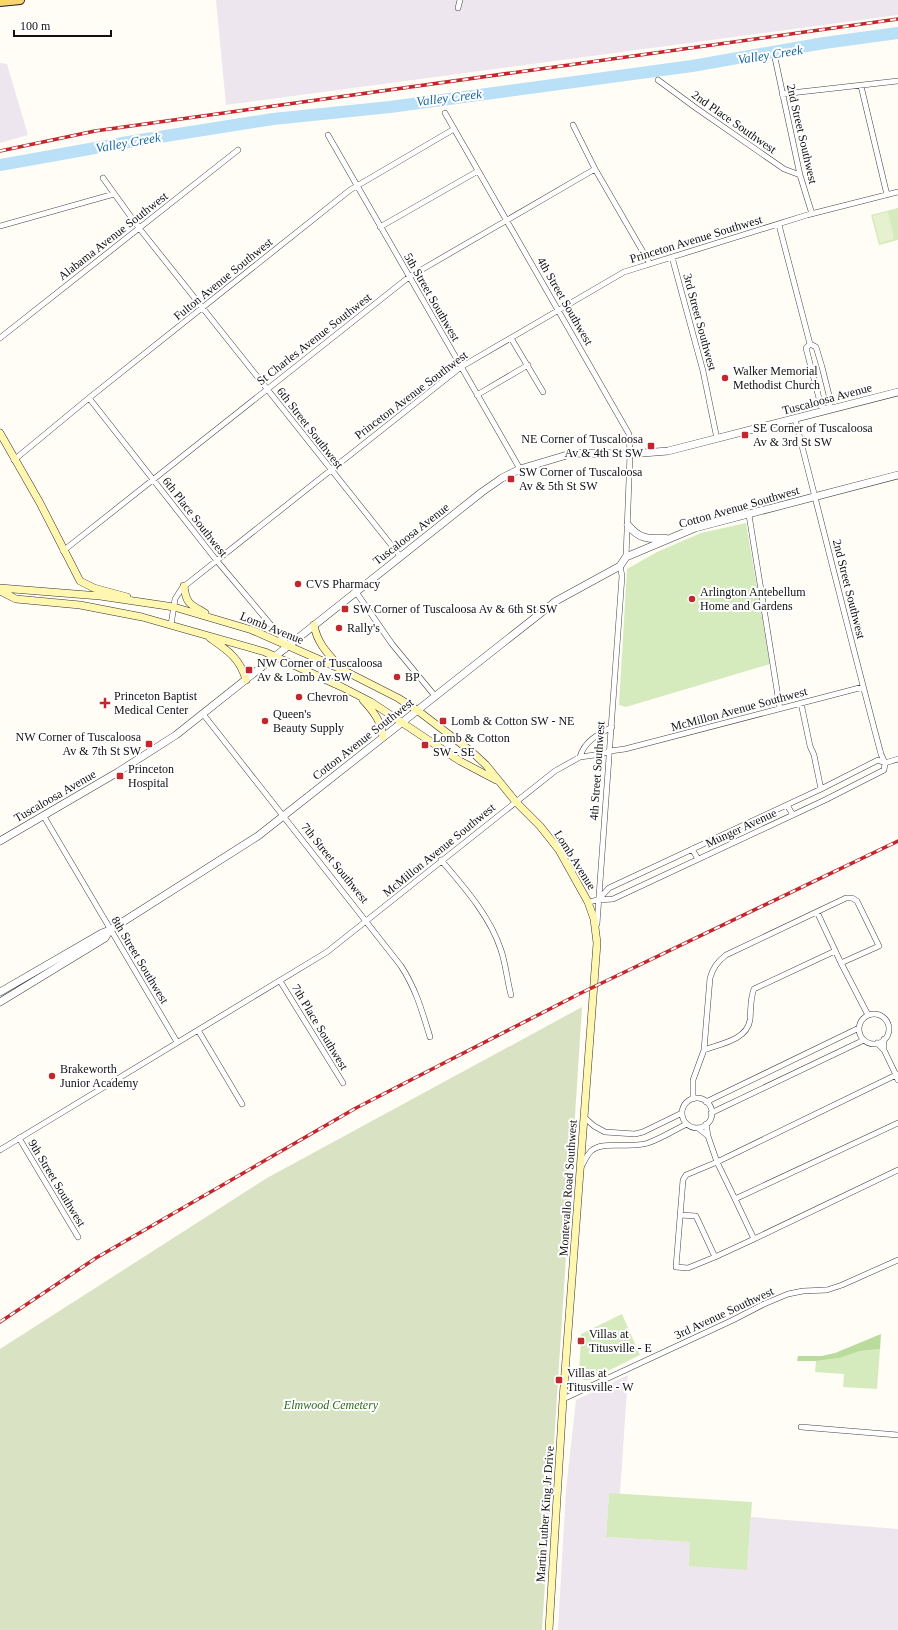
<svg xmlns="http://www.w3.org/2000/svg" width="898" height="1630" viewBox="0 0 898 1630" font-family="'Times New Roman',serif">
  <rect width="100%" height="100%" fill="#fffdf5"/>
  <!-- industrial -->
  <path fill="#eee6ef" d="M216,0H898V15L226,105Z
    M0,63L7,64L28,135L0,143Z
    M628,1375L620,1494H609L606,1537L691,1542L747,1570L751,1517L898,1529V1630H558L566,1490L576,1400Z"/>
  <!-- green -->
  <path fill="#d5ebbd" d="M898,208V240L879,245L871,215Z
    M746,523L770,664L626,707L619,705L627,569L657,552L701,533Z
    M622,1314L640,1355L592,1379C587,1381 583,1381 579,1376L581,1334Z
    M880,1349L877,1389L843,1387L844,1374L815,1372L816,1361L840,1358L860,1351Z
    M609,1493L752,1502L747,1570L689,1566L690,1542L606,1537Z"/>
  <!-- forest -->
  <path fill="#b9dc9c" d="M881,1334L880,1349L860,1351L840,1358L816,1361H797L798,1356H822L835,1353Z"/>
  <!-- cemetery -->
  <path fill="#d9e3c4" d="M582,1007L542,1630H0V1349L267,1178Z"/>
  <!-- pitch -->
  <path fill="#e6f2cf" d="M888,212L894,239L880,243L873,216Z"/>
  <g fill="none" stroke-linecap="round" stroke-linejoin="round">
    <!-- river -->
    <path stroke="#b9e0f7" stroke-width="12" d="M0,165L134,141L273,119L390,107L692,66L824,43L898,33"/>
    <defs>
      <path id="minor" d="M458,8L460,0
        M775,58L800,175L812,214
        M658,80L696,108L784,169L800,175
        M861,86L887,195
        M782,94L898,81
        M445,113L629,434L630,454L626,557
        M573,125L595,169L650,264
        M328,135L520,469
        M103,178L139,228L400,556
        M779,225L810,344L816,347L822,367L830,399V405L828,410L821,406L806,348L810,344
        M0,226L114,194
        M380,227L478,171
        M672,257L703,371L717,439
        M0,338L238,150
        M511,338L543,392
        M477,395L528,365
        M89,398L217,561L288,645
        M795,419C824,531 851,642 881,754L885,763
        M14,460L89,398L350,190L454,129
        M749,515L780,709
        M63,551L409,277L595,169
        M356,592L392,644L435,696
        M171,625L175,599L182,588L461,367L624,272L807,215L898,192
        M801,703L810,746L814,755L821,789
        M203,714L401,966C416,989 422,1011 430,1037
        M580,757C584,741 599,734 612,727
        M787,805L793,815
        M43,815L177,1042
        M692,849L698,859
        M441,860C464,887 490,916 501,950C506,965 507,980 511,995
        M598,900L609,888L821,789L878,760L885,763L898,759
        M588,902L598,900L613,899L825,800L884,770L885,763
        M817,912L841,963
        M597,924L622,576L620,566
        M280,981L343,1083
        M859 1029a15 15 0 1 1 30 0a15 15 0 1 1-30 0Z
        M198,1030L242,1104
        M877,1043L884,1050V1039
        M704,1050C720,1044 747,1040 750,1020C751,1009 750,999 754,989L835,951
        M884,1050L896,1075L898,1074
        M682 1113a15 15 0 1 1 30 0a15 15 0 1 1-30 0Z
        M693,1099V1080L704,1050L710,978C713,968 717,962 726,955L846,898H852L857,901L879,946L841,963L868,1015
        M706,1102L859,1028
        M711,1113L864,1040
        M584,1117L594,1126L605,1132L635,1134L643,1132L682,1113
        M898,1123L735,1199L754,1239L898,1170
        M698,1128L708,1136L706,1124
        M708,1136L717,1162L686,1175L683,1180L676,1267L688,1268L715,1257
        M19,1138L78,1237
        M0,1150L327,952L555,771L580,757L602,754L610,751L625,749L863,687
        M581,1167C584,1162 587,1155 591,1151C602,1140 631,1149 648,1143C662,1138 674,1130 687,1124
        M735,1199L717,1162L896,1075L898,1080
        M680,1215L696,1216L715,1257L754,1239
        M563,1399L733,1320L764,1304L788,1294L803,1291L827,1290L842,1285L898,1260
        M801,1427L898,1435"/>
      <path id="tertiary" d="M628,525C638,538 648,540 665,538
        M0,841L118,772L176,735L482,492L502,478L520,469L567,455L579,453L630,454L668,451L898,392
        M0,992L102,933L110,930L258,836L556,601L620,566L626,557L695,528L898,475
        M0,1002L105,938L110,930"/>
      <path id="secondary" d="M0,433L40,503L80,581L94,588L127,597
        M184,586C186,604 190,604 205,613
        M0,588L100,596L174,607L252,630L343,670L398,698L417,710L472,752L486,765L516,802L540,826L559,850L588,902L594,919L597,943L563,1399L549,1630
        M0,591L16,599L80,605L142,617L265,652L342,687L371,702L460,761L496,780
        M314,625C317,643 328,654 340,667
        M210,638C227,650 240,658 246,680
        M363,700C374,712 381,721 383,737"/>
      <path id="primary" d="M0,2L20,0"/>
    </defs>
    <!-- minor casing -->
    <use href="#minor" stroke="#444" stroke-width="6"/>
    <!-- tertiary casing -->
    <use href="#tertiary" stroke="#444" stroke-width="8"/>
    <!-- secondary casing -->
    <use href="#secondary" stroke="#333" stroke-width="8"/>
    <!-- primary casing -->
    <use href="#primary" stroke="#222" stroke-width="10"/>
    <!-- minor -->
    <use href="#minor" stroke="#fff" stroke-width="5"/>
    <!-- tertiary -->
    <use href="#tertiary" stroke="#fff" stroke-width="7"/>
    <!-- secondary -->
    <use href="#secondary" stroke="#fff6b0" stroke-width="7"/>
    <!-- primary -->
    <use href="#primary" stroke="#f9d66b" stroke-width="8"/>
    <defs>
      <path id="rail" d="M0,151L95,131L898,19
        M0,1322L96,1258L356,1108L581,993L898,841"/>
    </defs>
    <!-- rail casing -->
    <use href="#rail" stroke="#c4262e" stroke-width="3.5"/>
    <!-- rail -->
    <use href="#rail" stroke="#fff" stroke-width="2" stroke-dasharray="6" stroke-linecap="butt"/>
  </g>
  <!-- markers -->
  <g fill="#c4262e" stroke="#fff" stroke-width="1.5">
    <circle cx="725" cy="378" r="4"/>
    <rect x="741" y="431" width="8" height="8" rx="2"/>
    <rect x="647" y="442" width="8" height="8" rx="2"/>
    <rect x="507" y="475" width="8" height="8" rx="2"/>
    <circle cx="298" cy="584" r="4"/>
    <circle cx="692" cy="599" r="4"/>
    <rect x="341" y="605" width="8" height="8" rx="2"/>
    <circle cx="339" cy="628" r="4"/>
    <rect x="245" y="666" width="8" height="8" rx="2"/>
    <circle cx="397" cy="677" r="4"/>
    <circle cx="299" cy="697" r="4"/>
    <path d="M103 697h4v4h4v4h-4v4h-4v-4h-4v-4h4z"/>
    <circle cx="265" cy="721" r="4"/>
    <rect x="439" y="717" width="8" height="8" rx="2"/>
    <rect x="145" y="740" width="8" height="8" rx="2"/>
    <rect x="421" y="741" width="8" height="8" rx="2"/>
    <rect x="116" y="772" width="8" height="8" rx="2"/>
    <circle cx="52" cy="1076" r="4"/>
    <rect x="577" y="1337" width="8" height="8" rx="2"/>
    <rect x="555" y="1376" width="8" height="8" rx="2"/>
  </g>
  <g text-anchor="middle" stroke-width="4" stroke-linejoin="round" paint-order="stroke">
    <!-- street labels -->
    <g font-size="12" fill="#111" stroke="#fff">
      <text transform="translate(734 122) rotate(35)" y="4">2nd Place Southwest</text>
      <text transform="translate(802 134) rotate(77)" y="4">2nd Street Southwest</text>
      <text transform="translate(113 236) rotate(-38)" y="4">Alabama Avenue Southwest</text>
      <text transform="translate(696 239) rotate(-17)" y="4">Princeton Avenue Southwest</text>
      <text transform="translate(223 279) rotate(-39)" y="4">Fulton Avenue Southwest</text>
      <text transform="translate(432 297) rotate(60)" y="4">5th Street Southwest</text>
      <text transform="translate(565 301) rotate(60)" y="4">4th Street Southwest</text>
      <text transform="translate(700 322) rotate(75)" y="4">3rd Street Southwest</text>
      <text transform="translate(314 339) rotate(-38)" y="4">St Charles Avenue Southwest</text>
      <text transform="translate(411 395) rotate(-37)" y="4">Princeton Avenue Southwest</text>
      <text transform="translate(827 399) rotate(-15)" y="4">Tuscaloosa Avenue</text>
      <text transform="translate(310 428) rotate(52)" y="4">6th Street Southwest</text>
      <text transform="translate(739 507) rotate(-16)" y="4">Cotton Avenue Southwest</text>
      <text transform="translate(195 517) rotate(52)" y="4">6th Place Southwest</text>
      <text transform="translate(411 534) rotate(-38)" y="4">Tuscaloosa Avenue</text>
      <text transform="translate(849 589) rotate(76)" y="4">2nd Street Southwest</text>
      <text transform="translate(272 628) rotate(22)" y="4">Lomb Avenue</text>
      <text transform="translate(739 709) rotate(-15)" y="4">McMillon Avenue Southwest</text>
      <text transform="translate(363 739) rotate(-38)" y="4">Cotton Avenue Southwest</text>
      <text transform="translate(597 771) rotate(-86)" y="4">4th Street Southwest</text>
      <text transform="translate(55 796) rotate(-30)" y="4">Tuscaloosa Avenue</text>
      <text transform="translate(741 828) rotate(-25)" y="4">Munger Avenue</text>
      <text transform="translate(439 850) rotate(-39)" y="4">McMillon Avenue Southwest</text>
      <text transform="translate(575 860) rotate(58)" y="4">Lomb Avenue</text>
      <text transform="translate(335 863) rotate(51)" y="4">7th Street Southwest</text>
      <text transform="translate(140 960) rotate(59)" y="4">8th Street Southwest</text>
      <text transform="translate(320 1027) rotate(59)" y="4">7th Place Southwest</text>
      <text transform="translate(57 1183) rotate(59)" y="4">9th Street Southwest</text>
      <text transform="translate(568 1188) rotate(-86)" y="4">Montevallo Road Southwest</text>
      <text transform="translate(724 1313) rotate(-25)" y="4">3rd Avenue Southwest</text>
      <text transform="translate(545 1514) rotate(-86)" y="4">Martin Luther King Jr Drive</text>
    </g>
    <!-- poi labels -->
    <g font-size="12" fill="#111" stroke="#fff" text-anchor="start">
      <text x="733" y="375">Walker Memorial<tspan x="733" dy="14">Methodist Church</tspan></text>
      <text x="753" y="432">SE Corner of Tuscaloosa<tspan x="753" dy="14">Av &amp; 3rd St SW</tspan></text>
      <text x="643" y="443" text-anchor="end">NE Corner of Tuscaloosa<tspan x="643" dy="14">Av &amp; 4th St SW</tspan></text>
      <text x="519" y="476">SW Corner of Tuscaloosa<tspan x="519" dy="14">Av &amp; 5th St SW</tspan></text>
      <text x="306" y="588">CVS Pharmacy</text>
      <text x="700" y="596">Arlington Antebellum<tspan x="700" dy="14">Home and Gardens</tspan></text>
      <text x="353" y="613">SW Corner of Tuscaloosa Av &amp; 6th St SW</text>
      <text x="347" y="632">Rally's</text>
      <text x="257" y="667">NW Corner of Tuscaloosa<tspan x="257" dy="14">Av &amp; Lomb Av SW</tspan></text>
      <text x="405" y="681">BP</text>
      <text x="114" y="700">Princeton Baptist<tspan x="114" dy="14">Medical Center</tspan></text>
      <text x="307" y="701">Chevron</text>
      <text x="273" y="718">Queen's<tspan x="273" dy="14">Beauty Supply</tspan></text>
      <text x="451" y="725">Lomb &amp; Cotton SW - NE</text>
      <text x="141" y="741" text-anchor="end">NW Corner of Tuscaloosa<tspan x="141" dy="14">Av &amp; 7th St SW</tspan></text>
      <text x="433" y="742">Lomb &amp; Cotton<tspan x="433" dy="14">SW - SE</tspan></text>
      <text x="128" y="773">Princeton<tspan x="128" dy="14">Hospital</tspan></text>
      <text x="60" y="1073">Brakeworth<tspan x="60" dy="14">Junior Academy</tspan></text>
      <text x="589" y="1338">Villas at<tspan x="589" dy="14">Titusville - E</tspan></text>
      <text x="567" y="1377">Villas at<tspan x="567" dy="14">Titusville - W</tspan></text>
    </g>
    <!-- park labels -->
    <g font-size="12" font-style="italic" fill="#2f6b1f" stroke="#fff">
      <text x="331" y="1409">Elmwood Cemetery</text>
    </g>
    <!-- water labels -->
    <g font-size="13" font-style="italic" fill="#1768a6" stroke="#fff">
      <text transform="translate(770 54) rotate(-9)" y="5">Valley Creek</text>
      <text transform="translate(449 97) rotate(-7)" y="5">Valley Creek</text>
      <text transform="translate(128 142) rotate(-10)" y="5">Valley Creek</text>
    </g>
  </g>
  <!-- scale -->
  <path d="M14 30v6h97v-6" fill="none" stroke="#111111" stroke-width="2"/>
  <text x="20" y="30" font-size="12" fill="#111111" stroke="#ffffff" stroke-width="3" paint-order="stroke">100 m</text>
</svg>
